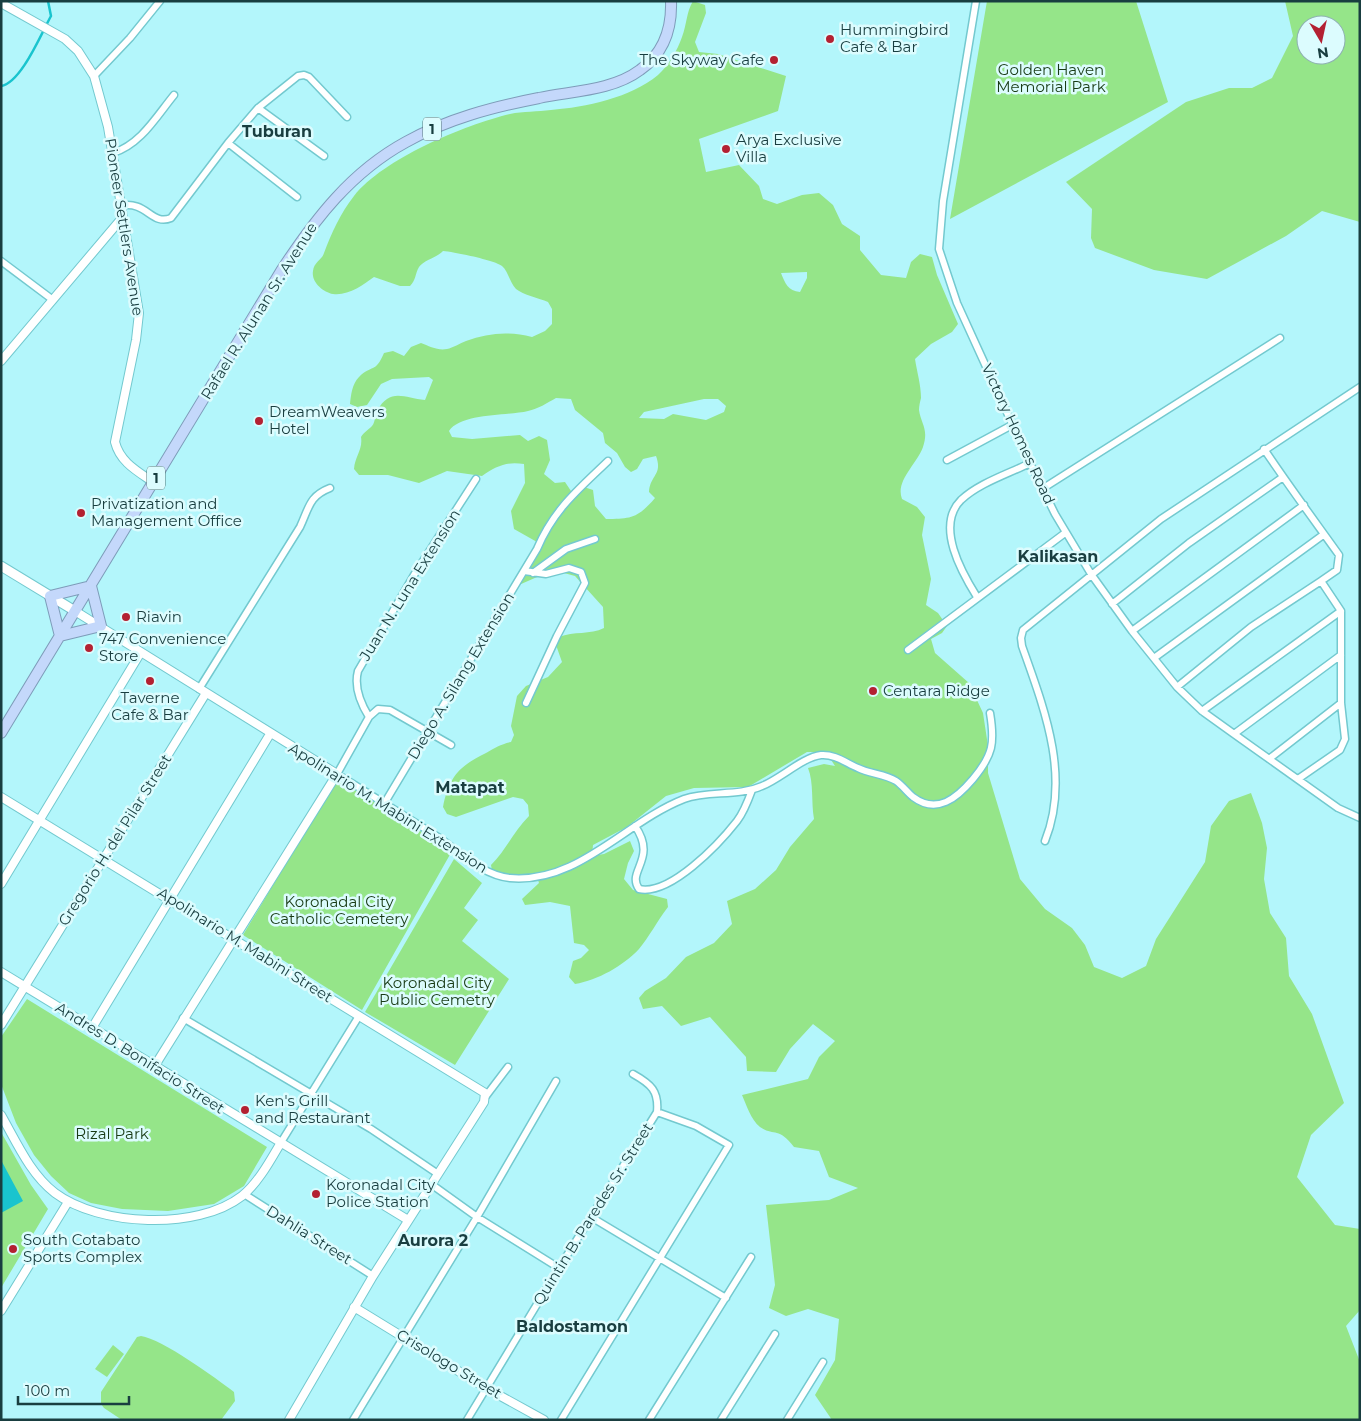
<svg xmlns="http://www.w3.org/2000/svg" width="1361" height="1421" viewBox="0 0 1361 1421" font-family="Montserrat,sans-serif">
  <rect width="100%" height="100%" fill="#b3f6fb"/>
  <!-- green -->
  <path fill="#95e589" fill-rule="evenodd" d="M693,1L705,5L706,13L695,42L699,52L718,54L786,76L778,111L699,139L706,172L739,165L759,186L763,199L777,204L802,195L819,193L833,205L842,224L860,236V250L881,275L906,278L911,262L920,254L932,257L937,275L958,324L952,332L931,344L915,359C917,372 921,385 921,398C920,402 919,406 919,410C921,424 929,429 923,447C917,464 895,481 902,499L917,507L925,517L922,535L931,579L926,605L938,613L947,626L942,633L931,639L935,653L969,683L983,713L988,746V773L1020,879L1045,909L1072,928L1085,945L1094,967L1122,978L1146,966L1156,939L1205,862L1211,826L1229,801L1251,793L1262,823L1267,848L1264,879L1270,913L1286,938L1289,976L1312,1014L1344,1103L1311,1135L1297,1177L1335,1225L1360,1229V1310L1346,1326L1360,1362V1420H832L815,1395L835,1360L839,1319L808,1309L786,1316L769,1308L775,1285L766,1205L829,1200L858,1188L829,1177L819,1151L794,1147C778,1126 774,1137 760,1127C751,1120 746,1104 742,1095L808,1079L819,1057L835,1041L813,1024L790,1049L776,1072L747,1071L746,1057L710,1017L681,1026L662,1006L643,1009L639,998L645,991L666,978L686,957L714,943L732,924L727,901L755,889L776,870L790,847L814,819C811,802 814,783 808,768L824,764L835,766L826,752H807L748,787L694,788L666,796L627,827L593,845L592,856L604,854L630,841L634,851L628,863L624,879L633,890L667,899L668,907C658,920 649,937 639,949C623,966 598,980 575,984L569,977L573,961L581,958L589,950L584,945L574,943L570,906L550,902L525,905L522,899L539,883L536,874H506L492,871L491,865C506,850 514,831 529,816L528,805L523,799L513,797L456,817L447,814L443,807C449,777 459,766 486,753C495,748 501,744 511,742L514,735L511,726L517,696L526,686L548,677L562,662L556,645L559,637C574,631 590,635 604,628L603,607L575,576L553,570L512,588L537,542L514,529L511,511L525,483L524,464C507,461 496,466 482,476L447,471L419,483L388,475H359L354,469C355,456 363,450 361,437C364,432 368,430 372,426C376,421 374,416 377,411C390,387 404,398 425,400L433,380L429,377L392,379L381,384L367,405L357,407L350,404C351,395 352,384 359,377C372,364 375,374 384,353L393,351L404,356L411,347L421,343C429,346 438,351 447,349C453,348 460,343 466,341C488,333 509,331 532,337L545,331L552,324V309L548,302C539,298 523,295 516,289C510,283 508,271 502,266C494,260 454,252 443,251C436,258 424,260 419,267C415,274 416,280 410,286H400L374,277C363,285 348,296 333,294C323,292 311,282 313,271C314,262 322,260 324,253C332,232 340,214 354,196C383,159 464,125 510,114C523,111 538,112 551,110C586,107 630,98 658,75C669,65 677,51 682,37C687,24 686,13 693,1ZM781,273L807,272V278L800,292C788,291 785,283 781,273ZM556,398L571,399L575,410L603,433L605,443L617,453L625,467L631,472L637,469L643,459L656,456C663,475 650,475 649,492L655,498C638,518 631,519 606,519L595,506L593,490L584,487L571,491L565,482L555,483L544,474L550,460L547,440L539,436L528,441L520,435L472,439L452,437L449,431C461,413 508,416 528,411C538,409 547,403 556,398ZM704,399H718L726,406L724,412L706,420L673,414L664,419L639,418L644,412Z
    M987,1H1136L1168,102L950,219Z
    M1285,1H1360V222L1322,211L1286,236L1207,279L1154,270L1095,248L1091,238L1092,209L1066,182L1186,102L1229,88H1252L1272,78L1293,36ZM1306,25H1336V55H1306Z
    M337,778L452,851L362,1010L243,935Z
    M454,859L482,883L464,908L478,920L462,941L509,979L455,1065L365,1012Z
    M27,999L267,1147L244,1186L214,1204L168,1211L122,1209L91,1203L69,1193L51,1176L34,1155L16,1123L1,1084V1037Z
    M1,1132L31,1185L48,1209L1,1288Z
    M141,1336C162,1339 216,1378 234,1392L235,1401L221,1420H122L104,1408L101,1404V1392L137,1337Z
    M113,1345L124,1354L107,1377L95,1369Z"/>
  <!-- water -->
  <path fill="#19c4ce" d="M1,1160L23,1201L1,1213Z"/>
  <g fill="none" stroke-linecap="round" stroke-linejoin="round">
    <!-- stream -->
    <path stroke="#19c4ce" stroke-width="2.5" d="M1,86C21,83 41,34 51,16L48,1"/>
    <defs>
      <path id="minor" d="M976,1L943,201L939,249L957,303L1030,463L1055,514L1091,574L1132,631L1177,687L1202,711L1234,734L1338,808L1360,818
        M94,76L130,38L160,1
        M258,108L324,156
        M228,143L297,197
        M113,153C141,144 156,117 174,95
        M120,206C147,200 151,226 171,218L228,143L258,108L298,76L304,75L309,77L347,117
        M1,261L53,300
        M1264,449C1288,485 1314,520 1339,555L1337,570L1321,581L1341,611V703L1345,739L1340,750L1298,779
        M947,460L1012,425
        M1042,489L1280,338
        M524,571L546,574L569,568L581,572L585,583L557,636L526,703
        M533,573L566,549L595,539
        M977,597C962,573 935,526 961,500C979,483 1008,474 1030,463
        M1112,604L1189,543L1283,477
        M1132,631L1304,505
        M908,650L1065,533
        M1154,658L1323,535
        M1177,687L1251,627L1321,581
        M199,689L300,527C309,508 309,496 330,488
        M1202,711L1341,611
        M369,717C361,704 354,686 358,671L414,575L476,479
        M1234,734L1341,655
        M451,745L390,710L378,709L369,717L337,774C371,795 405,816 438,837C460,852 482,875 510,878C578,884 625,822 684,799C709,790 737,797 762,786C780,779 803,757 821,755C835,754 846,763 858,768C870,774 885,774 896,781C902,785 907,792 913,797C937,815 957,798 973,779C993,755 995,743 990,713
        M1269,759L1341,703
        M384,804L537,549C554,509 578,490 608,461
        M635,826C658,859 626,871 639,889C670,896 719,844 737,821C744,812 748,801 752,790
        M1045,841C1071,776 1044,708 1022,646L1021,638L1023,630L1161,519L1360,387
        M183,1018L371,1129L438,1174
        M486,1096L508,1067
        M280,1144L359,1016
        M431,1184L477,1217L559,1268
        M244,1194L373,1276
        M591,1217L726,1298
        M353,1420L477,1217L556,1081
        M467,1420L559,1268L657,1112C659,1091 651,1084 633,1074
        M561,1420L729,1145L696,1126L657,1112
        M649,1420L751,1257
        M721,1420L775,1334
        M787,1420L823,1362"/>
      <path id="tertiary" d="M1,3L65,39L78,51L94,76L108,127L139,313L136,340L115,442C120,462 137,471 153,482
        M1,361L122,218
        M75,611L337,774L154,1067
        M1,797L485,1093L484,1102L373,1276L289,1420
        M1,884L141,652
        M1,972L408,1220
        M1,1025L206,693
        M92,1028L270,734
        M1,1115C16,1141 30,1174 55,1193C99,1226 197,1231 242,1196C258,1183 270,1161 280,1144
        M354,1307L486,1388L544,1420
        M1,1311L68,1202"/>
      <path id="secondary" d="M1,566L75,611"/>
      <path id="trunk" d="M91,586L101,626L60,636L50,596Z
        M1,733L281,271C315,219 351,172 406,142C447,119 493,107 539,98C571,91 612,91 640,70C663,54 672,29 671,1"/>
    </defs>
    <!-- minor casing -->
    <use href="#minor" stroke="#73c9cf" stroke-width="9"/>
    <!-- tertiary casing -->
    <use href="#tertiary" stroke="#73c9cf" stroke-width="10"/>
    <!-- secondary casing -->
    <use href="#secondary" stroke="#73c9cf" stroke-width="11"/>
    <!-- trunk casing -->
    <use href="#trunk" stroke="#7e9cb9" stroke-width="12"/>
    <!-- minor -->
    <use href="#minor" stroke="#fff" stroke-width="6"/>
    <!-- tertiary -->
    <use href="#tertiary" stroke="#fff" stroke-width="8"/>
    <!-- secondary -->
    <use href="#secondary" stroke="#fff" stroke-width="9"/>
    <!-- trunk -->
    <use href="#trunk" stroke="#c4d8fb" stroke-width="10"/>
  </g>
  <!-- markers -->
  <g fill="#b32132" stroke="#dcfcfe" stroke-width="2">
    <circle cx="830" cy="39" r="5"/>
    <circle cx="774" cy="60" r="5"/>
    <circle cx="726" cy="149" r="5"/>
    <circle cx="259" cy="421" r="5"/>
    <circle cx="81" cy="513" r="5"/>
    <circle cx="126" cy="617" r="5"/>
    <circle cx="89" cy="648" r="5"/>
    <circle cx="150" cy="681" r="5"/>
    <circle cx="873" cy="691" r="5"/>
    <circle cx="245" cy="1110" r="5"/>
    <circle cx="316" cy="1194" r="5"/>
    <circle cx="13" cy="1249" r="5"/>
  </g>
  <g text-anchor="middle" stroke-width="5" stroke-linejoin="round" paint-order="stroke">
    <!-- shield labels -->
    <g fill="#dcfcfe" stroke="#547779" stroke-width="1">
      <rect x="423" y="117.5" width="18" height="23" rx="4"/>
      <rect x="147" y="466.5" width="18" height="23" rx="4"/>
    </g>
    <g font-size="14" font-weight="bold" fill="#193e40">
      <text x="432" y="134">1</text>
      <text x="156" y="483">1</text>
    </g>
    <!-- poi labels -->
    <g font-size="15" fill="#193e40" stroke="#dcfcfe" text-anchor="start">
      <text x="840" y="35">Hummingbird<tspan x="840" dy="17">Cafe &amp; Bar</tspan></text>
      <text x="764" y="65" text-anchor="end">The Skyway Cafe</text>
      <text x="736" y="145">Arya Exclusive<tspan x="736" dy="17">Villa</tspan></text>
      <text x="269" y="417">DreamWeavers<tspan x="269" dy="17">Hotel</tspan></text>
      <text x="91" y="509">Privatization and<tspan x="91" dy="17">Management Office</tspan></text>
      <text x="136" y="622">Riavin</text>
      <text x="99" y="644">747 Convenience<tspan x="99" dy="17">Store</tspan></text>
      <text x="883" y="696">Centara Ridge</text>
      <text x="150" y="703" text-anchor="middle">Taverne<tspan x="150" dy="17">Cafe &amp; Bar</tspan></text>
      <text x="255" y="1106">Ken's Grill<tspan x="255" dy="17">and Restaurant</tspan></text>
      <text x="326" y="1190">Koronadal City<tspan x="326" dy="17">Police Station</tspan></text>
      <text x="23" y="1245">South Cotabato<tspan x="23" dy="17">Sports Complex</tspan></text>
    </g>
    <!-- park labels -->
    <g font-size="15" fill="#193b15" stroke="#dcfcfe">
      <text x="1051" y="75">Golden Haven<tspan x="1051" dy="17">Memorial Park</tspan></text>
      <text x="339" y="907">Koronadal City<tspan x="339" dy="17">Catholic Cemetery</tspan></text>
      <text x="437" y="988">Koronadal City<tspan x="437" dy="17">Public Cemetry</tspan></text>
      <text x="112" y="1139">Rizal Park</text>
    </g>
    <!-- street labels -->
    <g font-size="15" fill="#193e40" stroke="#dcfcfe">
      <text transform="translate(124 227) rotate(81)" y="5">Pioneer Settlers Avenue</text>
      <text transform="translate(259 311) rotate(-58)" y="5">Rafael R. Alunan Sr. Avenue</text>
      <text transform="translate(1018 434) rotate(65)" y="5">Victory Homes Road</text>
      <text transform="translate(410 585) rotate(-58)" y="5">Juan N. Luna Extension</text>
      <text transform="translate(461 676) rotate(-59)" y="5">Diego A. Silang Extension</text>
      <text transform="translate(388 808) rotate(32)" y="5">Apolinario M. Mabini Extension</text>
      <text transform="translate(115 840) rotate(-58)" y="5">Gregorio H. del Pilar Street</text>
      <text transform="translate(245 945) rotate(32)" y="5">Apolinario M. Mabini Street</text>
      <text transform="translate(140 1058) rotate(32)" y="5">Andres D. Bonifacio Street</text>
      <text transform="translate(593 1214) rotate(-58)" y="5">Quintin B. Paredes Sr. Street</text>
      <text transform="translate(309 1235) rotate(32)" y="5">Dahlia Street</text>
      <text transform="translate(449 1364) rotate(31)" y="5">Crisologo Street</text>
    </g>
    <!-- neighbourhood labels -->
    <g font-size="16" font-weight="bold" fill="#193e40" stroke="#dcfcfe">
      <text x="277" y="137">Tuburan</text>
      <text x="1058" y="562">Kalikasan</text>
      <text x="470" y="793">Matapat</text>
      <text x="433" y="1246">Aurora 2</text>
      <text x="572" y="1332">Baldostamon</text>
    </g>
  </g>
  <!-- border -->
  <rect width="1361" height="1421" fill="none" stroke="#193e40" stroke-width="5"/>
  <!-- north arrow -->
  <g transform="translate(1321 40) rotate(171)"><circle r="24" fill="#dcfcfe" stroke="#8eb0b2"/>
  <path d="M0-4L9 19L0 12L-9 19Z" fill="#b32132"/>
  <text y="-8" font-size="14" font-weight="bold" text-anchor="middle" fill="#193e40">N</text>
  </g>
  <!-- scale -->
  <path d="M18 1396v8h111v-8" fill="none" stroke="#193e40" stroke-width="2.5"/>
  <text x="25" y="1396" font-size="15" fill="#193e40" stroke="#dcfcfe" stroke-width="4" paint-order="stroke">100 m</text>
</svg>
